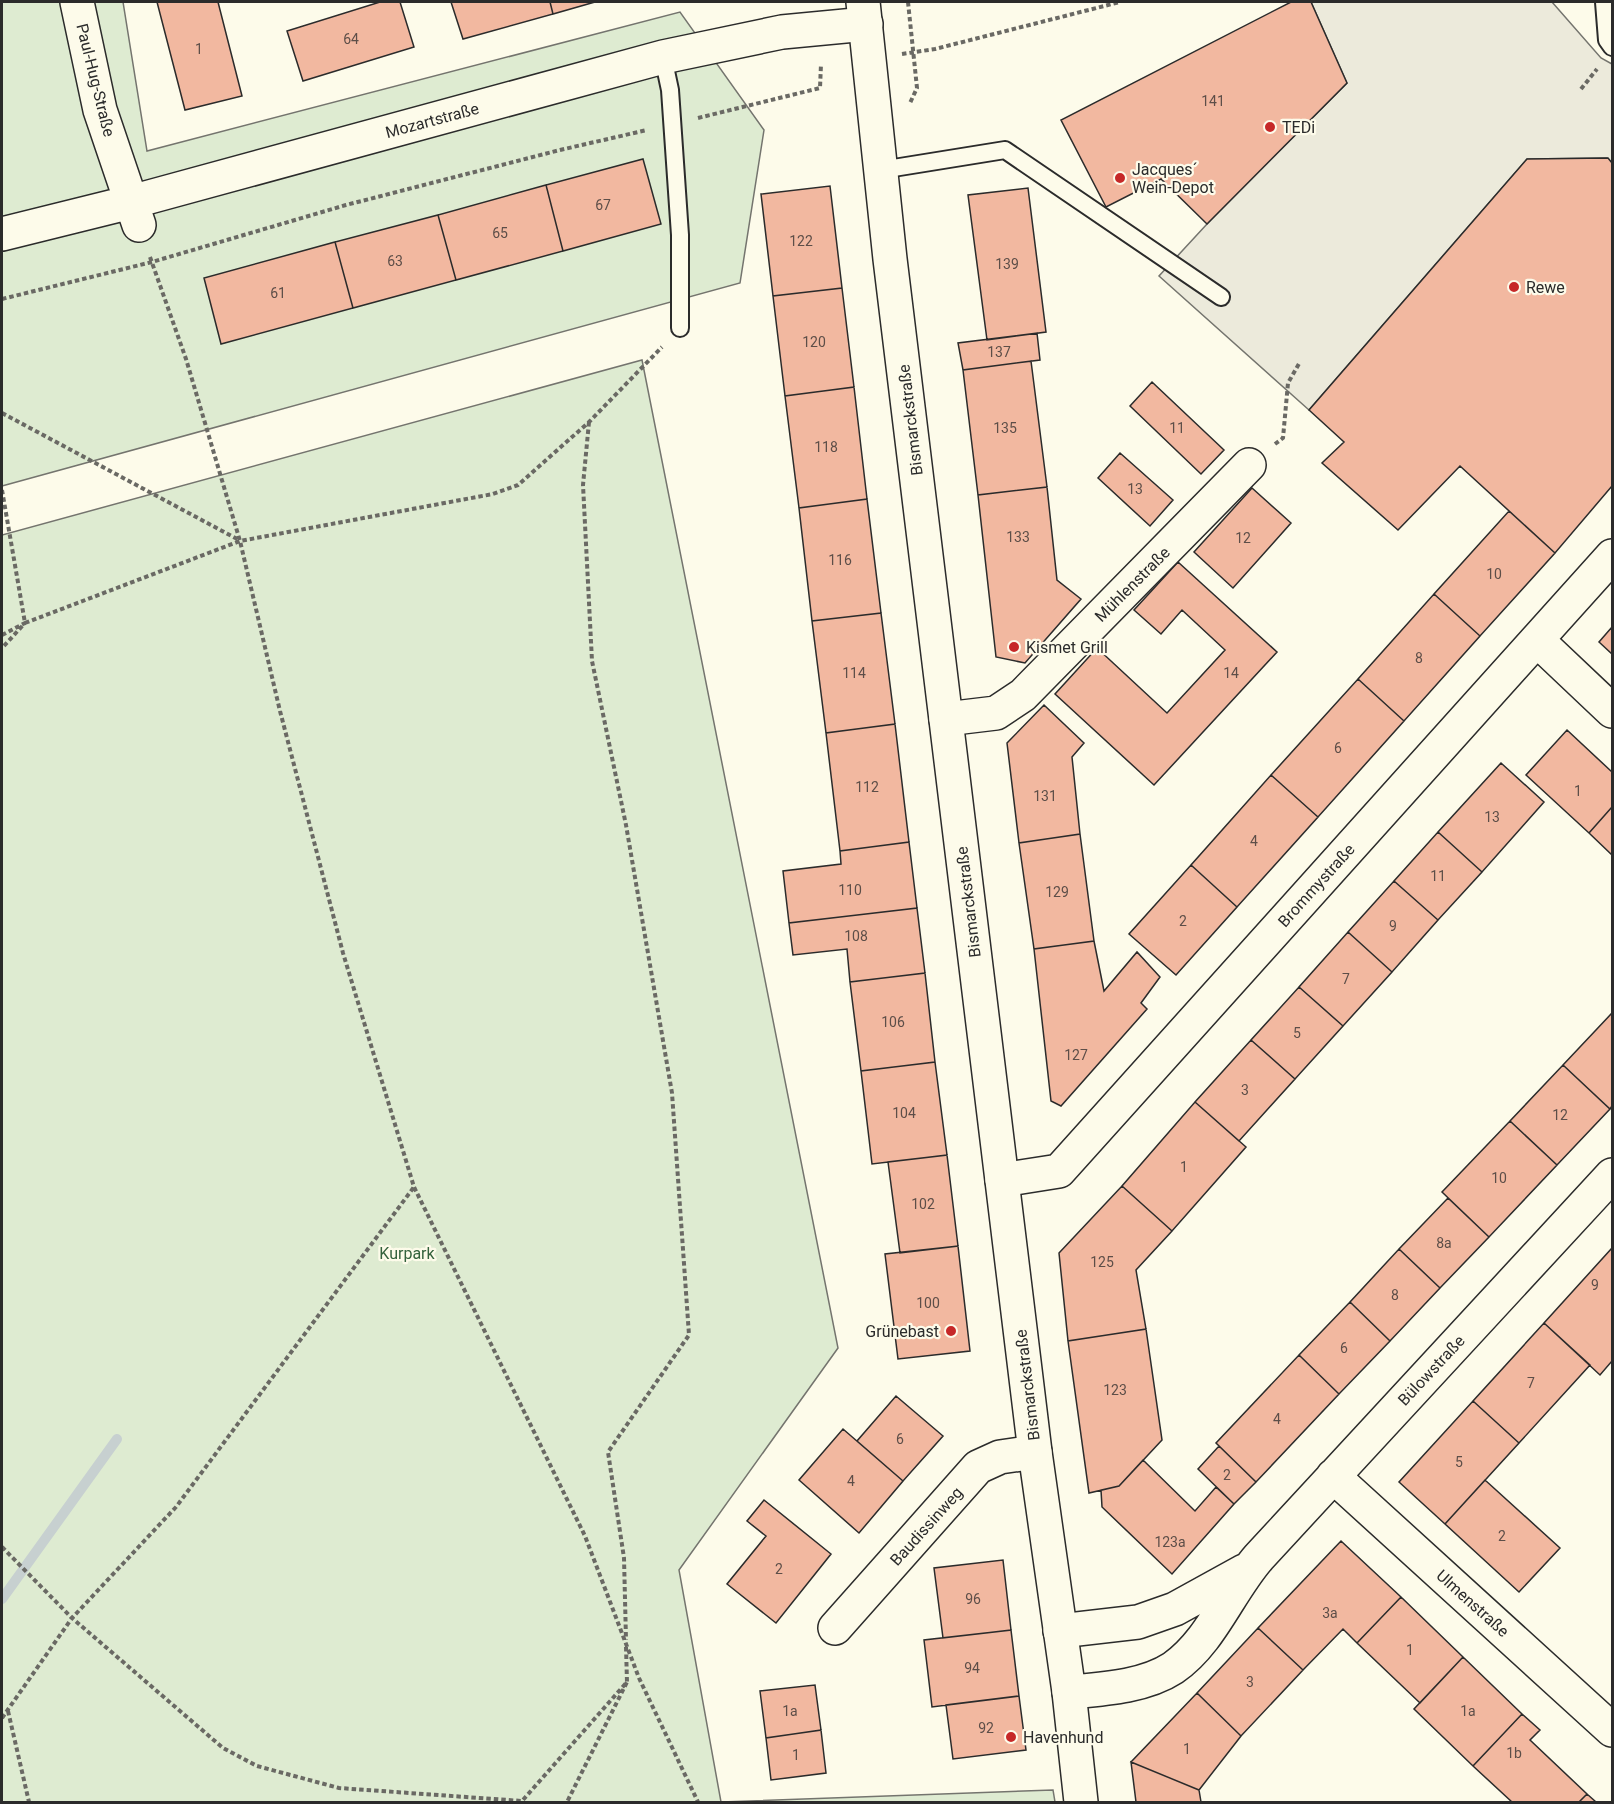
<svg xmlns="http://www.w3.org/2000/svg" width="1614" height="1804" viewBox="0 0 1614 1804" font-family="Roboto,sans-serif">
  <rect width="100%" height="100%" fill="#fdfbea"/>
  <!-- green -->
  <path fill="#deebd1" stroke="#74746e" stroke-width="1.5" d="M2,2H123L147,151L680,12L764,130L740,283L2,486Z
    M642,360L838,1348L679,1570L721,1802L1053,1790L1055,1802H2V535Z"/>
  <!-- parking -->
  <path fill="#eceadb" stroke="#74746e" stroke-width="1.5" d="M1311,2H1552L1601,58L1612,64V163L1607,158L1527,159L1309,410L1159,276L1207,224L1347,83Z"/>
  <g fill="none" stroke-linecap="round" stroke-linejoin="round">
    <!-- stream -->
    <path stroke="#c7d0d0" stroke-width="10" d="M2,1599L117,1439"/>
  </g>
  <!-- building -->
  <path fill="#f2b8a0" stroke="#2b2b2b" stroke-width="1.5" d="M157,2H218L242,96L185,110Z
    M380,2H400L414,47L303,81L287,31Z
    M451,2H550L553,14L463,39Z
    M550,2H595L553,14Z
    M1291,2H1311L1347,83L1207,224L1161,179L1106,207L1061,120Z
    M1608,158L1612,163V486L1555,553L1460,466L1398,530L1322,463L1344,442L1309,410L1527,159Z
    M643,159L661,224L563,251L546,185Z
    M546,185L563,251L456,280L438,215Z
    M830,186L842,288L773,296L761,194Z
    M1028,188L1046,332L987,340L968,195Z
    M438,215L456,280L353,308L335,242Z
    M335,242L353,308L221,344L204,278Z
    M842,288L854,387L785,396L773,296Z
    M1037,333L1040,360L963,370L958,343Z
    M1031,361L1047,487L978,495L963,370Z
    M1152,382L1224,450L1201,474L1130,406Z
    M854,387L867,499L799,508L785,396Z
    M1120,453L1173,500L1150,526L1098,478Z
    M1047,487L1057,580L1081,599L1025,663L996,657L978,495Z
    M1252,488L1291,523L1233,588L1194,552Z
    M867,499L881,613L812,621L799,508Z
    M1509,511L1555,553L1480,636L1434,594Z
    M1178,562L1277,652L1154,785L1055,694L1097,648L1167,713L1225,650L1182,610L1161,634L1134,610Z
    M1434,594L1480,636L1404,721L1358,679Z
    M881,613L895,724L826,733L812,621Z
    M1612,627V654L1599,642Z
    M1358,679L1404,721L1318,817L1271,775Z
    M1044,705L1084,743L1072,757L1080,834L1019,843L1007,743Z
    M895,724L909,842L840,851L826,733Z
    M1567,730L1612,772V807L1589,833L1526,775Z
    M1501,763L1544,802L1482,872L1438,832Z
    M1271,775L1318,817L1237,907L1191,865Z
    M1612,807V855L1589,833Z
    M1438,832L1482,872L1438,920L1394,881Z
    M1080,834L1094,941L1034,949L1019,843Z
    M909,842L917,908L789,923L783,871L841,864L840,851Z
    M1191,865L1237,907L1176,975L1129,934Z
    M1394,881L1438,920L1392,972L1348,932Z
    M917,908L925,973L850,982L847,949L793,955L789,923Z
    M1348,932L1392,972L1343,1026L1299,987Z
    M1094,941L1104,991L1137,952L1160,977L1141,1003L1147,1009L1061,1106L1051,1101L1034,949Z
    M925,973L935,1062L861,1071L850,982Z
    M1299,987L1343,1026L1295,1079L1251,1040Z
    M1612,1013V1106L1610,1109L1563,1065Z
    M1251,1040L1295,1079L1239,1141L1195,1102Z
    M935,1062L947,1155L872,1164L861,1071Z
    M1563,1065L1610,1109L1557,1165L1510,1121Z
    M1195,1102L1246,1147L1172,1231L1122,1186Z
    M1510,1121L1557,1165L1489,1237L1442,1192Z
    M947,1155L958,1246L900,1253L888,1162Z
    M1122,1186L1172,1231L1136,1270L1146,1329L1068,1341L1059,1253Z
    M1448,1198L1489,1237L1440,1288L1399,1249Z
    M958,1246L970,1351L898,1359L885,1254Z
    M1612,1248V1361L1600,1375L1544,1323Z
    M1399,1249L1440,1288L1390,1341L1350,1302Z
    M1350,1302L1390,1341L1339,1394L1299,1355Z
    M1544,1323L1590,1365L1519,1443L1473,1401Z
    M1146,1329L1162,1440L1119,1486L1089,1493L1068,1341Z
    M1299,1355L1339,1394L1256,1482L1216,1443Z
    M896,1396L943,1436L903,1481L857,1441Z
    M1473,1401L1519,1443L1445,1524L1399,1482Z
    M843,1429L903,1481L859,1533L799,1480Z
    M1219,1446L1256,1482L1234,1504L1198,1469Z
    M1143,1460L1195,1511L1216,1487L1234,1504L1172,1574L1102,1507L1101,1490L1119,1486Z
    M1485,1480L1560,1548L1519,1592L1445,1524Z
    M764,1500L831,1554L776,1623L727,1584L766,1536L747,1521Z
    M1341,1541L1401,1597L1357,1643L1343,1629L1303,1670L1258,1628Z
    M1003,1560L1011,1630L943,1638L934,1568Z
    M1401,1597L1463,1657L1420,1703L1357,1643Z
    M1258,1628L1303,1670L1241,1736L1197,1693Z
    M1011,1630L1019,1696L932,1707L924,1640Z
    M1463,1657L1522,1714L1473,1766L1414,1709Z
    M815,1685L821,1730L766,1738L760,1691Z
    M1197,1693L1241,1736L1199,1790L1131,1762Z
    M1019,1696L1026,1750L953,1759L946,1705Z
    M1522,1714L1540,1730L1530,1740L1587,1794L1579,1802H1512L1473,1766Z
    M821,1730L826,1773L771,1780L766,1738Z
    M1131,1762L1199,1790L1201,1802H1136Z
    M1587,1794L1596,1802H1579Z"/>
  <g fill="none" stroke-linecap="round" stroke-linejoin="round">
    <defs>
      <path id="service" d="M1604,2L1607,40L1612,47
        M663,57L670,90L680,235V328
        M881,170L1005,150L1221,297"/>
      <path id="minor" d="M77,2L100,110L139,225
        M2,234L131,202L663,57L782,32L866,24
        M1537,640L1612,711
        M946,719L996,713L1023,695L1249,465
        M1002,1180L1059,1171L1612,556
        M1333,1476L1612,1730
        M835,1628L978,1467L1000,1457L1035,1452
        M1060,1631L1138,1622L1175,1609L1244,1571
        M1069,1692C1102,1689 1144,1687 1173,1668C1211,1642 1229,1591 1259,1557C1376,1429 1494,1302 1612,1175"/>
      <path id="primary" d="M863,2L890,259L1035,1452L1069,1692L1081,1802"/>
    </defs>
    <!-- service casing -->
    <use href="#service" stroke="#2b2b2b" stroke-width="20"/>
    <!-- minor casing -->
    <use href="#minor" stroke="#2b2b2b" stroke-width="36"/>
    <!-- primary casing -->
    <use href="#primary" stroke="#2b2b2b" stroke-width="36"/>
    <!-- path -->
    <path stroke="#6a6964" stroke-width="4" stroke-dasharray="4.5 3" stroke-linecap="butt" d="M908,2L917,88L910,103
      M902,54L935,49L1120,2
      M1581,89L1597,69
      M698,118L820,88L821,64
      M150,257L186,359L240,541L280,711L343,953L414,1187L585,1536L639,1678L698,1802
      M2,299L152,262L346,205L560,150L647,130
      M2,413L239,540
      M589,422L583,485L592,661L626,825L672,1093L689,1335L608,1452L624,1558L626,1640
      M1275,444L1283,438L1288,383L1300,362
      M2,490L25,623L240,541L493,494L518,485L589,422L662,347
      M2,635L25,623L2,648
      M2,1547L72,1618L223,1748L257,1766L339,1788L522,1801L627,1682L567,1802
      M626,1647L627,1682
      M8,1711L29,1802
      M2,1718L72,1618L176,1507L414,1187"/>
    <!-- service -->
    <use href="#service" stroke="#fdfbea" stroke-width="16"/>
    <!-- minor -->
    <use href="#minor" stroke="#fdfbea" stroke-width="33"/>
    <!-- primary -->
    <use href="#primary" stroke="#fdfbea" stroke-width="33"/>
  </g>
  <!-- markers -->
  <g fill="#c62828" stroke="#fdfbea" stroke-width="2">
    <circle cx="1270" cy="127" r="6"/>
    <circle cx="1120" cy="178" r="6"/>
    <circle cx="1514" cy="287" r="6"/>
    <circle cx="1014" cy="647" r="6"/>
    <circle cx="951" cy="1331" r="6"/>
    <circle cx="1011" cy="1737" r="6"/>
  </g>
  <g text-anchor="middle" stroke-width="4.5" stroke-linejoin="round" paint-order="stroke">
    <!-- number labels -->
    <g font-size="14" fill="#5d4e48">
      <text x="351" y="44">64</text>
      <text x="199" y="54">1</text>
      <text x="1213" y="106">141</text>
      <text x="603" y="210">67</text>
      <text x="500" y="238">65</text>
      <text x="801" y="246">122</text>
      <text x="395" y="266">63</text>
      <text x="1007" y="269">139</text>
      <text x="278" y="298">61</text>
      <text x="814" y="347">120</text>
      <text x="999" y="357">137</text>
      <text x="1005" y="433">135</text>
      <text x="1177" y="433">11</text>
      <text x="826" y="452">118</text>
      <text x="1135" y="494">13</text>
      <text x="1018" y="542">133</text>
      <text x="1243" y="543">12</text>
      <text x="840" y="565">116</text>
      <text x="1494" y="579">10</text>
      <text x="1419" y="663">8</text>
      <text x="854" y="678">114</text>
      <text x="1231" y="678">14</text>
      <text x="1338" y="753">6</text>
      <text x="867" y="792">112</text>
      <text x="1578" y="796">1</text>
      <text x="1045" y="801">131</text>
      <text x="1492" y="822">13</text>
      <text x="1254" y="846">4</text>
      <text x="1438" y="881">11</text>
      <text x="850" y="895">110</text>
      <text x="1057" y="897">129</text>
      <text x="1183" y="926">2</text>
      <text x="1393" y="931">9</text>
      <text x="856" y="941">108</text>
      <text x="1346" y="984">7</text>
      <text x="893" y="1027">106</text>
      <text x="1297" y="1038">5</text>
      <text x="1076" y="1060">127</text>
      <text x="1245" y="1095">3</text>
      <text x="904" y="1118">104</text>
      <text x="1560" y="1120">12</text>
      <text x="1184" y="1172">1</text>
      <text x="1499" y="1183">10</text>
      <text x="923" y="1209">102</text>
      <text x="1444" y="1248">8a</text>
      <text x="1102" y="1267">125</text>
      <text x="1595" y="1290">9</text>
      <text x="1395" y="1300">8</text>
      <text x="928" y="1308">100</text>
      <text x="1344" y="1353">6</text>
      <text x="1531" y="1388">7</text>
      <text x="1115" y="1395">123</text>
      <text x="1277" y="1424">4</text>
      <text x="900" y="1444">6</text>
      <text x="1459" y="1467">5</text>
      <text x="1227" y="1480">2</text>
      <text x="851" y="1486">4</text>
      <text x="1502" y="1541">2</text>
      <text x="1170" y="1547">123a</text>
      <text x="779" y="1574">2</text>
      <text x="973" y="1604">96</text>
      <text x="1330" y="1618">3a</text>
      <text x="1410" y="1655">1</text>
      <text x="972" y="1673">94</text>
      <text x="1250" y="1687">3</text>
      <text x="790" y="1716">1a</text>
      <text x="1468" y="1716">1a</text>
      <text x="986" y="1733">92</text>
      <text x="1187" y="1754">1</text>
      <text x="1514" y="1758">1b</text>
      <text x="796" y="1760">1</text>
    </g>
    <!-- street labels -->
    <g font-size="16" fill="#2b2b2b" stroke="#fdfbea">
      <text transform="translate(96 80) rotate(76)" y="6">Paul-Hug-Straße</text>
      <text transform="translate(432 120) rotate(-15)" y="6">Mozartstraße</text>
      <text transform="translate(910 420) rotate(-97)" y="6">Bismarckstraße</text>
      <text transform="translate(1132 584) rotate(-45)" y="6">Mühlenstraße</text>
      <text transform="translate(1316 885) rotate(-48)" y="6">Brommystraße</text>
      <text transform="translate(968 902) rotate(-97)" y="6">Bismarckstraße</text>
      <text transform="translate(1431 1370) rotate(-47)" y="6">Bülowstraße</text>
      <text transform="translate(1027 1385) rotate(-97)" y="6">Bismarckstraße</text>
      <text transform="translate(926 1526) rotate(-48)" y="6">Baudissinweg</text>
      <text transform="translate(1473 1603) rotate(42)" y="6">Ulmenstraße</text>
    </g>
    <!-- poi labels -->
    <g font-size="16" fill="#2b2b2b" stroke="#fdfbea" text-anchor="start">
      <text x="1282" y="133">TEDi</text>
      <text x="1132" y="175">Jacques´<tspan x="1132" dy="18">Wein-Depot</tspan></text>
      <text x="1526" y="293">Rewe</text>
      <text x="1026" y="653">Kismet Grill</text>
      <text x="939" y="1337" text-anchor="end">Grünebast</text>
      <text x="1023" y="1743">Havenhund</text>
    </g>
    <!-- park labels -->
    <g font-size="16" fill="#34623c" stroke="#fdfbea">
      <text x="407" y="1259">Kurpark</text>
    </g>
  </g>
  <!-- border -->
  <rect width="1614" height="1804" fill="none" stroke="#2b2b2b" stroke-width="6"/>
</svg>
